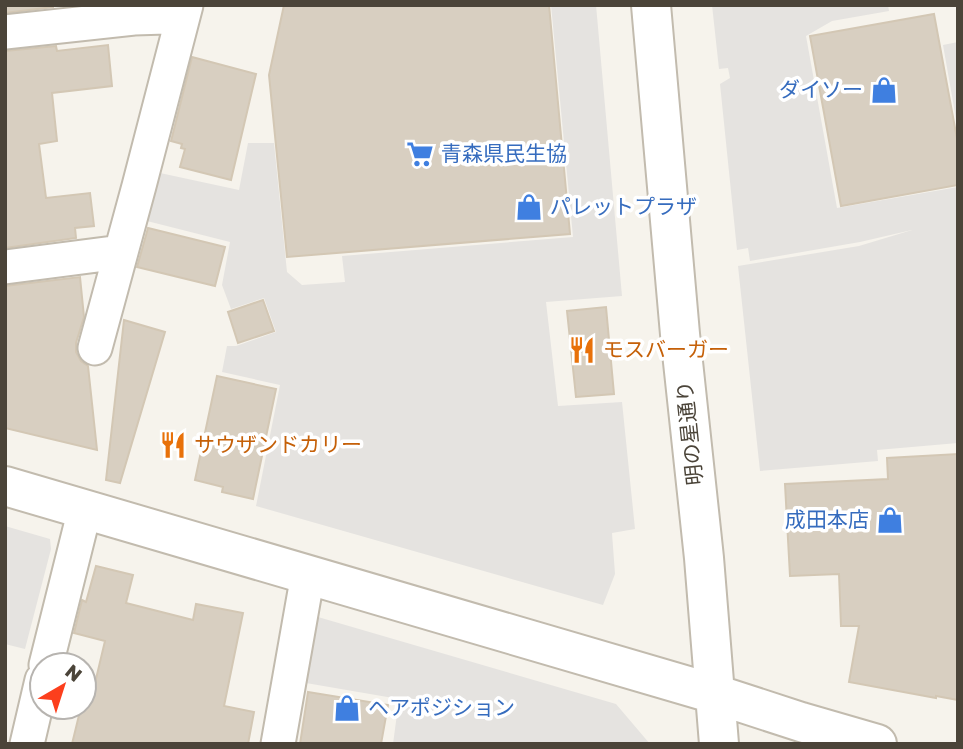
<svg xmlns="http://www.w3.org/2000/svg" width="963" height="749" viewBox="0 0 963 749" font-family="'Golos Text','Noto Sans JP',sans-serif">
  <rect width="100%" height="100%" fill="#f6f3ec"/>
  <!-- parking -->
  <path fill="#e5e3e0" d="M551,5H596L622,296L546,302L558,406L622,402L635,529L612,533L615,574L603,605L256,506L280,385L222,372L227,346H236L276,332L264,298L231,309L222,285L230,242L147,221L160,173L239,190L248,143H274L287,272L302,285L345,282L342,256L573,237Z
    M712,5H888L889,11L832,21L806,36L837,208L958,187V443L877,450L878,461L760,471L738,266L859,246L912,230L860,242L750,261L748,248L737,250L720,84L730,78L728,68L719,69Z
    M958,42V130L943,45Z
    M5,526L50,539L51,549L25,649L5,644Z
    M318,617L616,704L650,744H393L399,699L306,683Z"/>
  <!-- building -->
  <path fill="#d8cfc1" stroke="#d3c7b4" stroke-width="2" d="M5,5H53V7L5,13Z
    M284,5H549L570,234L287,257L269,75Z
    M934,14L958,144V185L841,206L810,36Z
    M108,45L112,86L52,93L57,141L39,144L46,198L90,193L94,226L75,228L76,238L5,248V51L56,46L57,51Z
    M192,57L256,74L231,180L180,167L185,149L181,148L182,144L171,141Z
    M148,228L225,247L215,286L137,267Z
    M80,277L84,317L76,343V352L81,361L88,366L97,450L5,428V286Z
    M263,300L274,331L238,343L228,312Z
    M606,307L614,394L576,397L567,311Z
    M124,320L165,332L120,483L106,480Z
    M217,376L276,389L253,499L222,492L223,487L195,480Z
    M958,454V700L936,696V698L849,682L859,626H841L839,574L790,576L785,484L888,479L887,458Z
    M96,566L133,575L126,603L193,620L196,604L243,613L224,706L254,712L248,744H72L81,707H84V699L91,700L105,641L74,633L82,600L86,602Z
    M308,692L388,705L381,744H300Z"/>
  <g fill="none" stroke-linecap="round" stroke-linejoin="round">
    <defs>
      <path id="minor" d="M5,32L134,18L166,17L182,19
        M5,267L121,252
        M95,348L139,186L186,5
        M46,665L85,509
        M27,744L42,680
        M278,744L308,574"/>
      <path id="tertiary" d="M651,5L680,334L704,558L719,744
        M5,486L715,694L801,722L877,744"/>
    </defs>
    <!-- minor casing -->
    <use href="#minor" stroke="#c2bbae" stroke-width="37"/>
    <!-- tertiary casing -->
    <use href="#tertiary" stroke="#c2bbae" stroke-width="42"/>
    <!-- minor -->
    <use href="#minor" stroke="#fff" stroke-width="33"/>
    <!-- tertiary -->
    <use href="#tertiary" stroke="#fff" stroke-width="38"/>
  </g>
  <!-- icons -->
  <defs>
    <symbol id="shop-bare" viewBox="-9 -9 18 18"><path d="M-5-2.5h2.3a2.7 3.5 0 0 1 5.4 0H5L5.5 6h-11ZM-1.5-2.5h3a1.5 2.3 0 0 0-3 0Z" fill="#3f7fe0" stroke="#fff" stroke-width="2.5" paint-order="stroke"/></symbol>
    <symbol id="supermarket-bare" viewBox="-9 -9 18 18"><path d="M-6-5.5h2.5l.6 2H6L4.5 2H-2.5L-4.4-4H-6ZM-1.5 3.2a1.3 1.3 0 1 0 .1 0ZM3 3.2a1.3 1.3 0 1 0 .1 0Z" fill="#3f7fe0" stroke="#fff" stroke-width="2.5" paint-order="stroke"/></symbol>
    <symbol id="restaurant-bare" viewBox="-9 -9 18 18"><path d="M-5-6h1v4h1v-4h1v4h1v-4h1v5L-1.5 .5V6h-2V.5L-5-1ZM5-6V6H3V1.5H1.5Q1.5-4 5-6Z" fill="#e8710a" stroke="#fff" stroke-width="2.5" paint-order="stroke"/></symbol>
  </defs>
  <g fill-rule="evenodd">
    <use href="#shop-bare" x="865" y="71" width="38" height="38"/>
    <use href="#supermarket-bare" x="401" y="135" width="38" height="38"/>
    <use href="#shop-bare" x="510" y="188" width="38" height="38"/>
    <use href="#restaurant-bare" x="563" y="331" width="38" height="38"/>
    <use href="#restaurant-bare" x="154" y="426" width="38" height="38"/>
    <use href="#shop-bare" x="871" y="501" width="38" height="38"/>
    <use href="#shop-bare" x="328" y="689" width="38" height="38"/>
  </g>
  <g text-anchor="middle" stroke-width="7" stroke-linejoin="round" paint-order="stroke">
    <!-- shop labels -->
    <g font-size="21" fill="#366cbe" stroke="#fff" text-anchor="start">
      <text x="863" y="97" text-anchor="end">ダイソー</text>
      <text x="441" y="161">青森県民生協</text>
      <text x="550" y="214">パレットプラザ</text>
      <text x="869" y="527" text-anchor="end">成田本店</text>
      <text x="368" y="715">ヘアポジション</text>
    </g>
    <!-- food labels -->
    <g font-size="21" fill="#c56008" stroke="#fff" text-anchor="start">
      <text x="603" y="357">モスバーガー</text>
      <text x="194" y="452">サウザンドカリー</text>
    </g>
    <!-- street labels -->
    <g font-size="21" fill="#4b4439" stroke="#fff">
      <text transform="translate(690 433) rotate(-96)" y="7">明の星通り</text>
    </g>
  </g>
  <!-- border -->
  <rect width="963" height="749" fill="none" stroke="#4b4439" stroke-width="14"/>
  <!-- north arrow -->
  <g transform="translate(63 686) rotate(39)"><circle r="33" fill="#ffffff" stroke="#b7b4b0" stroke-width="2"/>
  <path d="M0-5L12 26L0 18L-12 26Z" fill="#fc3f1d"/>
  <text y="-10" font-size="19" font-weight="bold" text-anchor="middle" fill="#4b4439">N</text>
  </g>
</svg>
